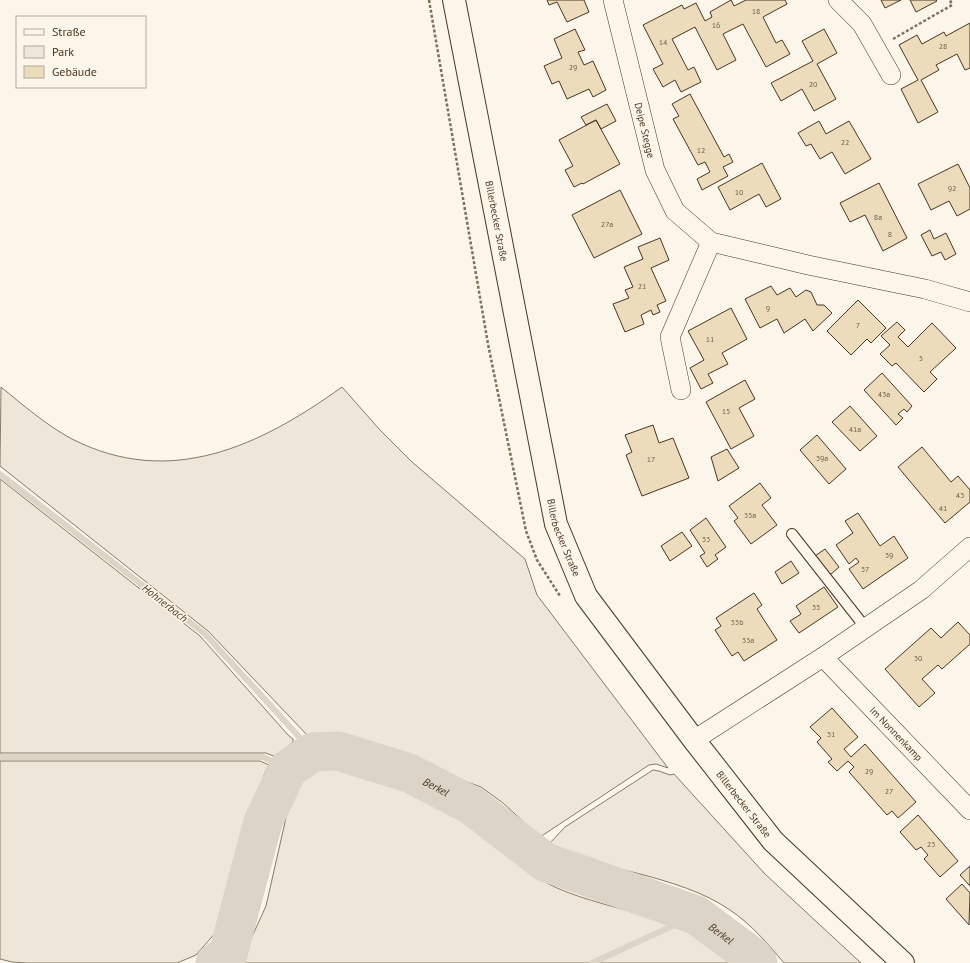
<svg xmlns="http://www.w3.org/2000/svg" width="970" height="963" viewBox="0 0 970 963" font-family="'PT Sans',sans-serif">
  <rect width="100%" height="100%" fill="#fbf6e9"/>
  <!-- green -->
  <path fill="#ede6d9" stroke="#887966" d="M1,387C23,405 46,425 72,439C170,489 260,446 342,387L380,430L411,461L525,559L537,595L668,768L656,764L649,765L540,837L503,803L481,787L376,749L342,739L308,736L208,631L0,466Z
    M0,479L200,636L289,736L293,739V742L276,757L266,753H0Z
    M0,761H260L269,765L264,775L229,904L217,931L196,955L177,963H27L12,962L0,959Z
    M335,764C381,780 428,799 470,824C479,829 488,833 496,839C517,855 532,878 557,888C617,914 687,915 736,963H240L266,906L290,800L300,780L313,767Z
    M653,770L659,771L670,775L674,774L765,874L861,963H784C768,944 751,924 730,910C704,892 670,882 640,874C609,866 578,859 550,843L565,827Z"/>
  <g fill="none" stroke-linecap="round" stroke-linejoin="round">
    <!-- stream -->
    <path stroke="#dcd4c6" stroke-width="6" d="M0,474L205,634L313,752
      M0,757H263L288,769
      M592,963L696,915"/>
    <!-- river -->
    <path stroke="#dcd4c6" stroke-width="39" id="s1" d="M215,963L228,954L263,822L288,769L313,752L338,751L409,773L471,805L545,862L696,915L753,957L758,963"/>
  </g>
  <!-- building -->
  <path fill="#ecdcbc" stroke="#4a3520" d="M547,0H584L589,12L567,22L557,2L549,5Z
    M731,0L734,6L746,0H785L787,4L763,17L776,43L782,40L790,54L766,67L743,24L723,34L736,60L717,70L695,27L672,39L688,70L694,67L701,82L681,92L675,80L663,87L653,69L663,64L643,25L682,5L684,9L696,3L705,21L712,17L710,12Z
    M881,0H901L885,8Z
    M910,0H936L937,1L916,12Z
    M970,23V68L965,70L957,54L936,65L939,70L921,80L938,112L918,123L901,89L918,80L899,45L917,35L922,44L944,32L946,36Z
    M575,29L585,50L578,52L584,65L593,61L606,90L593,97L589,89L567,99L559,81L552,84L544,66L562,58L554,39Z
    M824,29L837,53L817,64L836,99L814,111L802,89L781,101L771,83L813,61L802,41Z
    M690,94L724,157L729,154L733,162L723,167L728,176L702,190L697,179L710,172L705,162L698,165L673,119L679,116L672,104Z
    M607,104L616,121L601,129L596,120L586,125L581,117Z
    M596,120L620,164L583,184L582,183L574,187L565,170L573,166L559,140Z
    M819,121L826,134L849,121L871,159L845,174L832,152L820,159L811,144L806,146L798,133Z
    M762,163L781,199L766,207L759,194L730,210L718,187Z
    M958,164L970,188V209L957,216L949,201L931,210L918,184Z
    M879,183L907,238L883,251L865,215L850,222L840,203Z
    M620,190L642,234L594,258L572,215Z
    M930,230L934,239L946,233L956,254L945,260L941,252L932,256L921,235Z
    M660,238L669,260L651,268L666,301L657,305L660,312L653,315L651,310L641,315L644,324L625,332L613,304L629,298L625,290L633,287L624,267L643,259L638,247Z
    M771,286L777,295L790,288L796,297L806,290L811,292L817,305H824L832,313L813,331L805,319L784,333L777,319L760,328L745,299Z
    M858,300L886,328L871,343L867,339L851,355L827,331Z
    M731,308L747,339L722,353L728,364L708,374L713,383L701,389L690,368L704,360L688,331Z
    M897,322L905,330L898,337L908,347L932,323L956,348L930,372L937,379L924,392L896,363L892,366L880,354L890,345L881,336Z
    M882,373L912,406L907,412L904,409L898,414L903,418L896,425L864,390Z
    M745,380L755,399L739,408L754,436L731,449L706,402Z
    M850,406L877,436L860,451L832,422Z
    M653,425L659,443L673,438L689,478L642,496L626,455L632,452L625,435Z
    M817,435L846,469L829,484L800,450Z
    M922,447L951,482L958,476L970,490V502L945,523L898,467Z
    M727,449L739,468L718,481L711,457Z
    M760,483L771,498L762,505L777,525L751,544L734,521L738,518L729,506Z
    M858,513L880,546L894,536L908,558L863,589L849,569L859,562L856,558L849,564L836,545L853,533L845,521Z
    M706,518L726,547L715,555L718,559L707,567L700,556L705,553L690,530Z
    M682,532L692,546L670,561L661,546Z
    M825,549L839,567L830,575L815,556Z
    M791,561L799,573L782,584L775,572Z
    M824,587L838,607L799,633L790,621L801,614L796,606Z
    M754,593L762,605L757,609L777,640L744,661L738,652L732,656L715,630L721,626L716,618Z
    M958,622L970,635V644L942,669L938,665L922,679L935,693L919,707L885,669L931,628L941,638Z
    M832,708L858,737L844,749L851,757L865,744L916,802L898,818L892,811L887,815L849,772L854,767L848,761L837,771L828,762L832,759L817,742L821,738L810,727Z
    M918,815L958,861L940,877L924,859L928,855L921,847L916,850L900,832Z
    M970,866V886L960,875Z
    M962,884L970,893L969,925L946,899Z"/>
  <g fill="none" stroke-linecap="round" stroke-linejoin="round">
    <defs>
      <path id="service" d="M792,534L865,627"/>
      <g id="minor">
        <path id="s2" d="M613,0L655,170L675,211L711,242L808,265L925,289L970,302"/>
        <path d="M838,0L862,24L891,75"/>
        <path d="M681,390L670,337L711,242"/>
        <path id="s3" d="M823,657L970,810"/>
        <path d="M694,740L823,657L921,590L970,547"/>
      </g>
      <g id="secondary">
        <path id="s4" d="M454,0L556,524L586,596L694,740L773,841L903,963"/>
      </g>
    </defs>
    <!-- service casing -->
    <use href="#service" stroke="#4a3520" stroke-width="12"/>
    <!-- minor casing -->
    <use href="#minor" stroke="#4a3520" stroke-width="20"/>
    <!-- secondary casing -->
    <use href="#secondary" stroke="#4a3520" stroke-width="24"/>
    <!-- path -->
    <path stroke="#7f6f5c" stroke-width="2.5" stroke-dasharray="3 2" stroke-linecap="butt" d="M429,0L488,344L526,531L537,560L560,596
      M893,39L952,5L950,0"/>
    <!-- service -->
    <use href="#service" stroke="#fbf6e9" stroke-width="10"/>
    <!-- minor -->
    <use href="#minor" stroke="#fbf6e9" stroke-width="19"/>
    <!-- secondary -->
    <use href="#secondary" stroke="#fbf6e9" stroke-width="22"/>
  </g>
  <g text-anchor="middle" stroke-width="3" stroke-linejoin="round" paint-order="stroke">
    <!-- number labels -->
    <g font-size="8" fill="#725f47">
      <text x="756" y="14">18</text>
      <text x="716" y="28">16</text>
      <text x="663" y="45">14</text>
      <text x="943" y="49">28</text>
      <text x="573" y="70">29</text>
      <text x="813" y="87">20</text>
      <text x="845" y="145">22</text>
      <text x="701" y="153">12</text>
      <text x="952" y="191">92</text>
      <text x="739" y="195">10</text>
      <text x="878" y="220">8a</text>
      <text x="607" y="227">27a</text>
      <text x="890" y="237">8</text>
      <text x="642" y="289">21</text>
      <text x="768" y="311">9</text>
      <text x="858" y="328">7</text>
      <text x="710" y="342">11</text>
      <text x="921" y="361">5</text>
      <text x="884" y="397">43a</text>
      <text x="726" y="414">15</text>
      <text x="855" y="432">41a</text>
      <text x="822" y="461">39a</text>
      <text x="651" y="462">17</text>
      <text x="960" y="498">43</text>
      <text x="943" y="511">41</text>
      <text x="750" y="518">35a</text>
      <text x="706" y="542">33</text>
      <text x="889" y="558">39</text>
      <text x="865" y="572">37</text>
      <text x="816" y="610">35</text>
      <text x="737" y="625">33b</text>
      <text x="748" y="643">33a</text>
      <text x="918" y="661">30</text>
      <text x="831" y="737">31</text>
      <text x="869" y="774">29</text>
      <text x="889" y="794">27</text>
      <text x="931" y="847">23</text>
    </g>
    <!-- street labels -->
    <g font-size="10" fill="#4a3520" stroke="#fbf6e9">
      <text dy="4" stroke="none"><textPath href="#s2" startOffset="134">Deipe Stegge</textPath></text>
      <text dy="4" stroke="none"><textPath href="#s4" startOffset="225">Billerbecker Straße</textPath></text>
      <text dy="4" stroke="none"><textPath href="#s4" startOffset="549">Billerbecker Straße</textPath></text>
      <text dy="4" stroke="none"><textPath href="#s3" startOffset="106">Im Nonnenkamp</textPath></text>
      <text dy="4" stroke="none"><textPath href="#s4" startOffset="873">Billerbecker Straße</textPath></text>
    </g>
    <!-- water labels -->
    <g font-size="11" font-style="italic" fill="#4a3520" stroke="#fbf6e9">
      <text transform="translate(165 603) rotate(38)" y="4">Hohnerbach</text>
      <text dy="4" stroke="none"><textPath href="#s1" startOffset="371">Berkel</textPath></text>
      <text dy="4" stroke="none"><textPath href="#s1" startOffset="695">Berkel</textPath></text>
    </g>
  </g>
  <!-- legend -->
  <rect x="16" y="16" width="130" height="72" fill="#fbf6e9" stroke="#b4a999"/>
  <rect x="24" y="29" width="20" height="6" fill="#fbf6e9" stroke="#b4a999"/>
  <text x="52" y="36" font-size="12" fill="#4a3520">Straße</text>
  <rect x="24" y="46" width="20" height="12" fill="#ede6d9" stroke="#b4a999"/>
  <text x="52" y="56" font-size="12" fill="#4a3520">Park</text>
  <rect x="24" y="66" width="20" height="12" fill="#ecdcbc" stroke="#b4a999"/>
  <text x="52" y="76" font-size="12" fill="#4a3520">Gebäude</text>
</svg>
